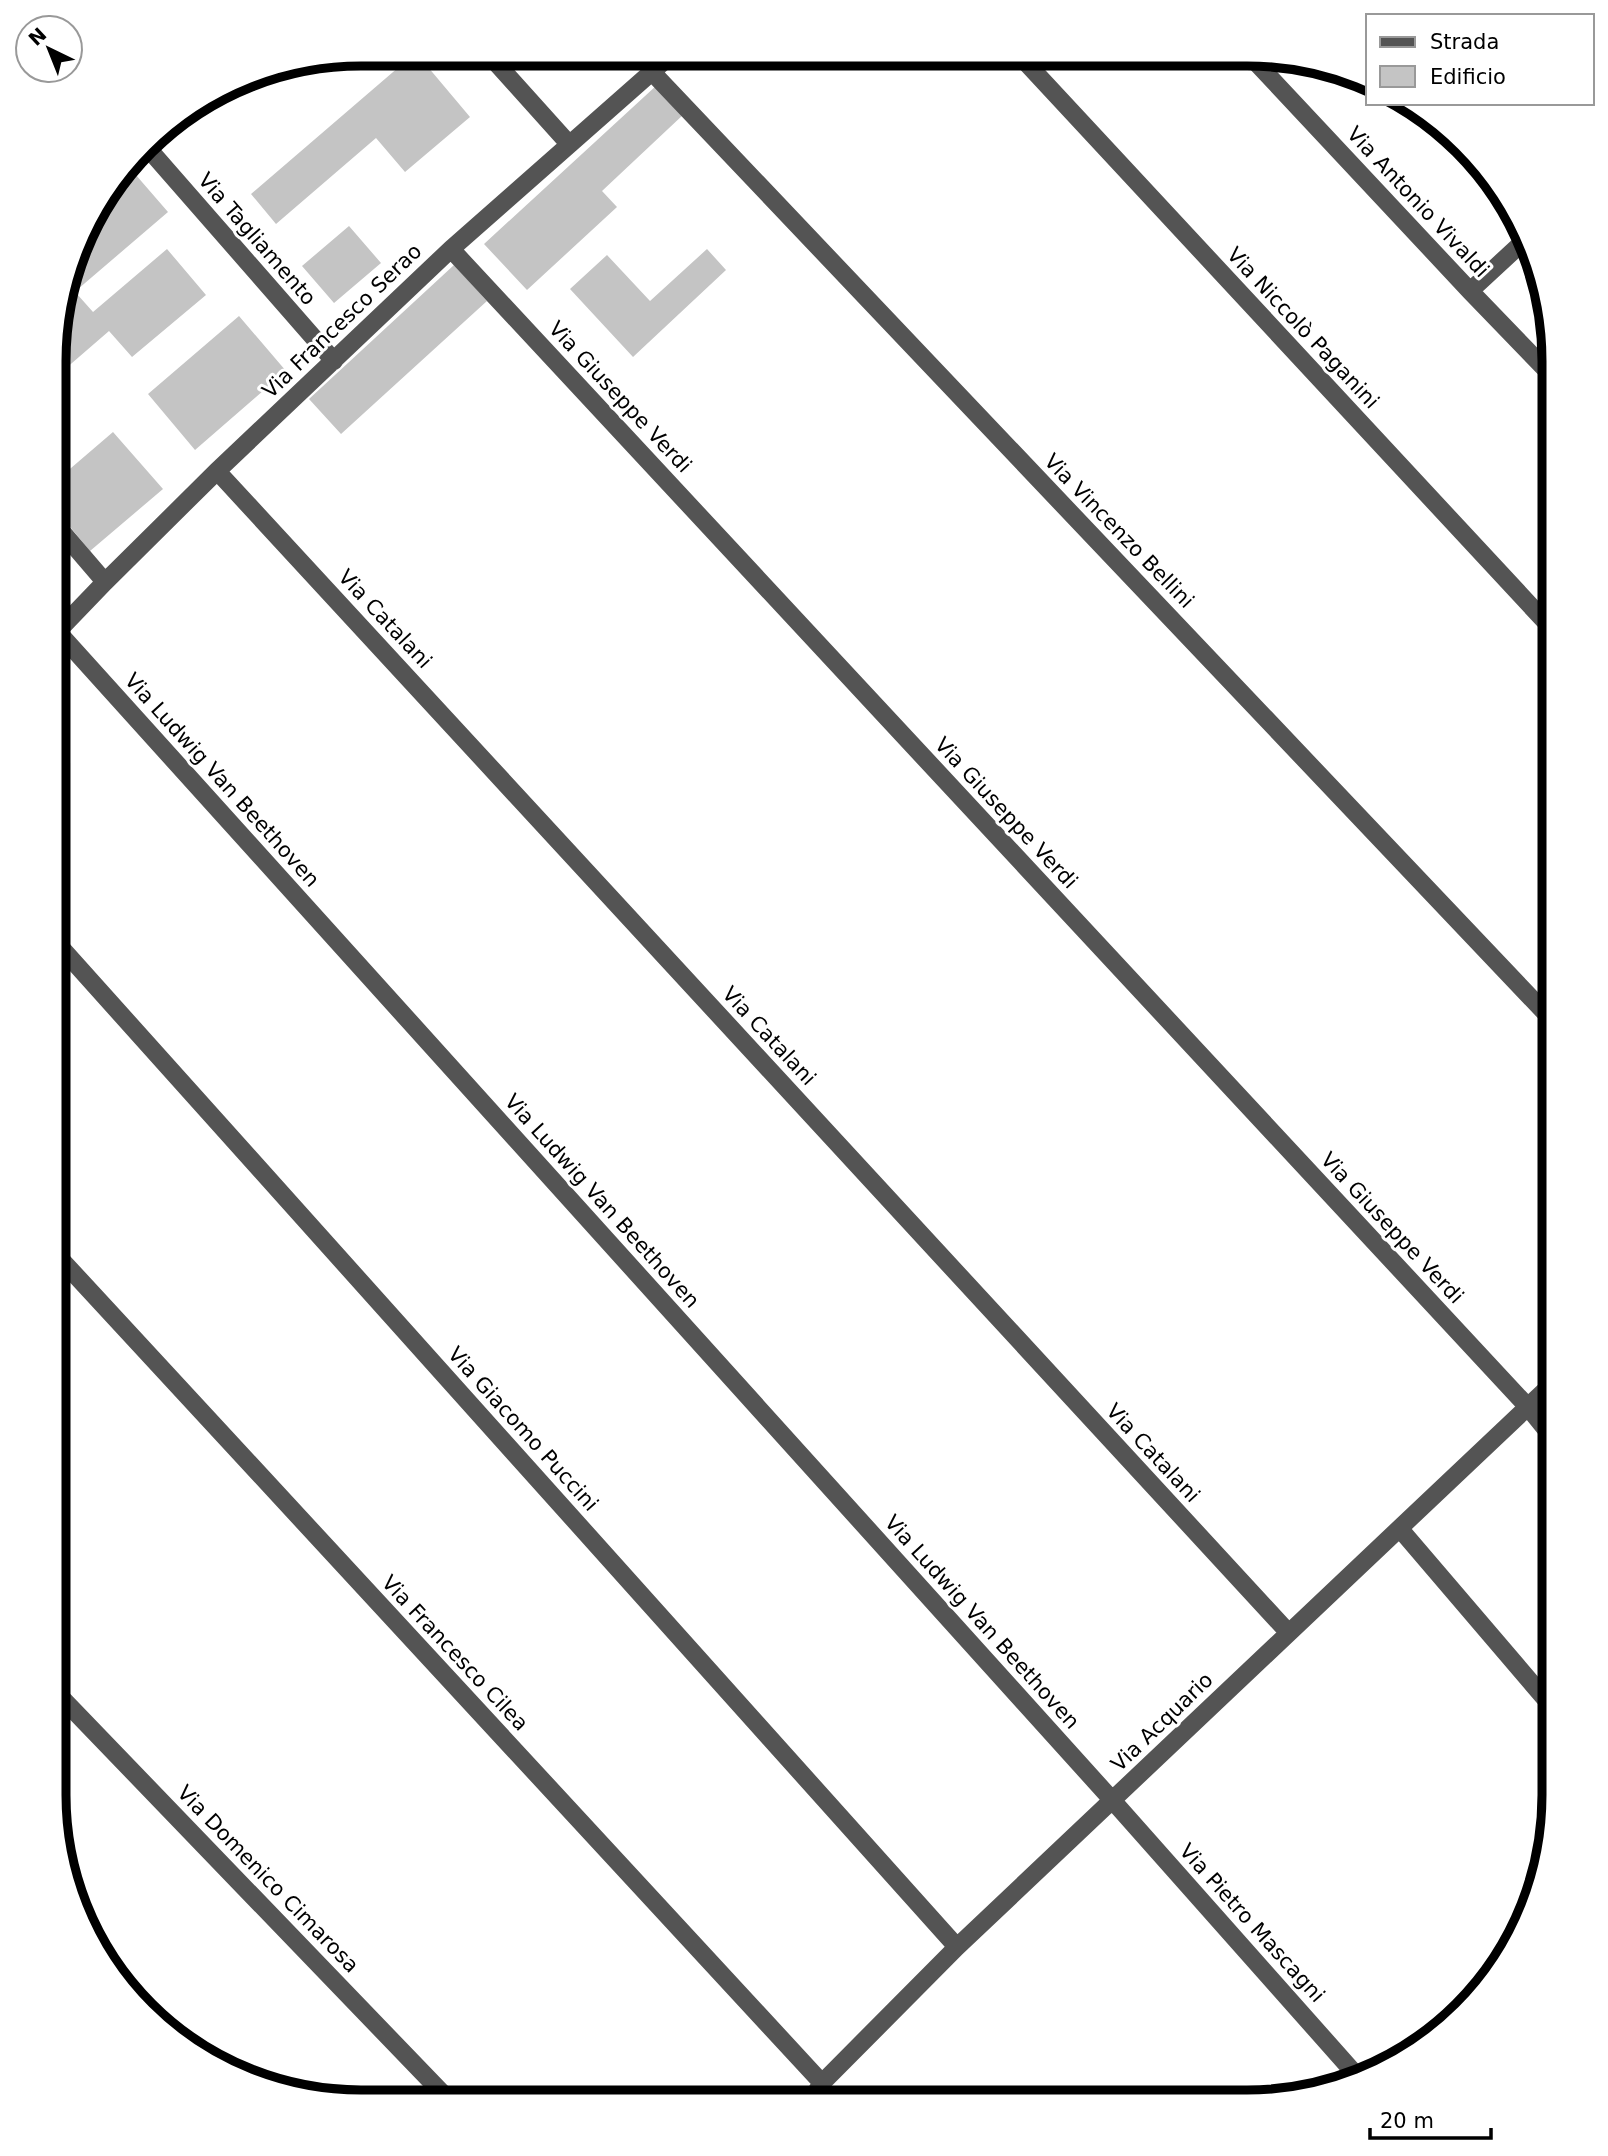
<svg xmlns="http://www.w3.org/2000/svg" width="1608" height="2156" viewBox="0 0 1608 2156" font-family="'DejaVu Sans',sans-serif">
  <rect width="100%" height="100%" fill="#fff"/>
  <!-- building -->
  <path fill="#c4c4c4" d="M414,54H417L470,117L405,172L376,138L276,224L251,194Z
    M657,85L684,114L602,191L617,207L527,290L484,244Z
    M129,167L168,212L64,301L95,208Z
    M349,226L381,263L334,303L302,266Z
    M167,249L206,295L132,357L109,331L57,376V321L62,307L77,294L93,312Z
    M707,249L726,270L633,357L570,289L607,255L650,301Z
    M454,265L487,301L341,434L309,399Z
    M239,316L286,371L195,450L148,394Z
    M113,432L163,489L90,551L57,511V480Z
    M56,566L70,582L56,594Z"/>
  <g fill="none" stroke-linecap="round" stroke-linejoin="round">
    <!-- minor -->
    <path stroke="#545454" stroke-width="18" d="M489,55L569,144
      M1020,56L1554,631
      M1251,57L1470,291L1554,378
      M651,71L1553,1021
      M146,146L334,361
      M451,249L1528,1407L1553,1438
      M1470,291L1525,240
      M217,471L1288,1632
      M57,526L105,582
      M58,632L1113,1801L1357,2076
      M56,633L105,582L217,471L451,249L671,55
      M56,942L957,1947
      M55,1253L822,2083
      M1400,1529L1553,1708
      M54,1690L449,2100
      M54,1722L70,1707
      M810,2101L822,2083L957,1947L1553,1383"/>
  </g>
  <g text-anchor="middle" stroke-width="6" stroke-linejoin="round" paint-order="stroke">
    <!-- street labels -->
    <g font-size="21" fill="#000" stroke="#fff">
      <text transform="translate(1418 202) rotate(47)" y="7">Via Antonio Vivaldi</text>
      <text transform="translate(257 239) rotate(49)" y="7">Via Tagliamento</text>
      <text transform="translate(342 321) rotate(-44)" y="7">Via Francesco Serao</text>
      <text transform="translate(1303 328) rotate(47)" y="7">Via Niccolò Paganini</text>
      <text transform="translate(620 397) rotate(47)" y="7">Via Giuseppe Verdi</text>
      <text transform="translate(1119 531) rotate(46)" y="7">Via Vincenzo Bellini</text>
      <text transform="translate(385 619) rotate(47)" y="7">Via Catalani</text>
      <text transform="translate(222 780) rotate(48)" y="7">Via Ludwig Van Beethoven</text>
      <text transform="translate(1006 813) rotate(47)" y="7">Via Giuseppe Verdi</text>
      <text transform="translate(769 1036) rotate(47)" y="7">Via Catalani</text>
      <text transform="translate(602 1201) rotate(48)" y="7">Via Ludwig Van Beethoven</text>
      <text transform="translate(1392 1228) rotate(47)" y="7">Via Giuseppe Verdi</text>
      <text transform="translate(523 1429) rotate(48)" y="7">Via Giacomo Puccini</text>
      <text transform="translate(1153 1453) rotate(47)" y="7">Via Catalani</text>
      <text transform="translate(982 1622) rotate(48)" y="7">Via Ludwig Van Beethoven</text>
      <text transform="translate(455 1653) rotate(47)" y="7">Via Francesco Cilea</text>
      <text transform="translate(1162 1722) rotate(-44)" y="7">Via Acquario</text>
      <text transform="translate(268 1879) rotate(46)" y="7">Via Domenico Cimarosa</text>
      <text transform="translate(1252 1923) rotate(48)" y="7">Via Pietro Mascagni</text>
    </g>
  </g>
  <!-- crop -->
  <path d="M0 0H1608V2156H0ZM361 66H1247A295 295 0 0 1 1542 361V1795A295 295 0 0 1 1247 2090H361A295 295 0 0 1 66 1795V361A295 295 0 0 1 361 66Z" fill="#fff" fill-rule="evenodd"/>
  <path fill="none" stroke="#000" stroke-width="9" d="M361 66H1247A295 295 0 0 1 1542 361V1795A295 295 0 0 1 1247 2090H361A295 295 0 0 1 66 1795V361A295 295 0 0 1 361 66Z"/>
  <!-- legend -->
  <rect x="1366" y="14" width="228" height="91" fill="#ffffff" stroke="#999999" stroke-width="2"/>
  <rect x="1380" y="37" width="35" height="10" fill="#545454" stroke="#999999" stroke-width="2"/>
  <text x="1430" y="49" font-size="21" fill="#000000">Strada</text>
  <rect x="1380" y="66" width="35" height="21" fill="#c4c4c4" stroke="#999999" stroke-width="2"/>
  <text x="1430" y="84" font-size="21" fill="#000000">Edificio</text>
  <!-- north arrow -->
  <g transform="translate(49 49) rotate(317)"><circle r="33" fill="#ffffff" stroke="#999999" stroke-width="2"/>
  <path d="M0-5L12 26L0 18L-12 26Z" fill="#000000"/>
  <text y="-10" font-size="19" font-weight="bold" text-anchor="middle" fill="#000000">N</text>
  </g>
  <!-- scale -->
  <path d="M1370 2128v10h121v-10" fill="none" stroke="#000000" stroke-width="3.5"/>
  <text x="1380" y="2128" font-size="21" fill="#000000" stroke="#ffffff" stroke-width="5" paint-order="stroke">20 m</text>
</svg>
